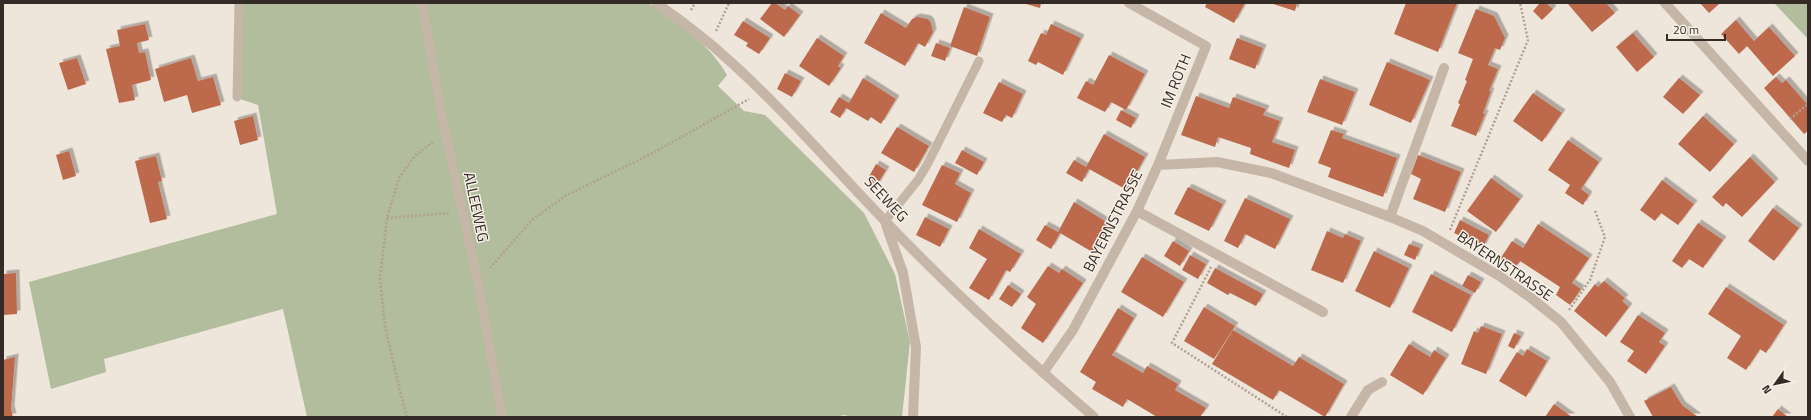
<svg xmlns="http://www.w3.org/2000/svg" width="1811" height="420" viewBox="0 0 1811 420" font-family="'Titillium Web',sans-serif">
  <defs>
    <filter id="shadow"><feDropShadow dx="3.5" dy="-3.5" stdDeviation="0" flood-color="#0004"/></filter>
  </defs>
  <rect width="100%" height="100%" fill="#efe6db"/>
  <!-- green -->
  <path fill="#b1bd9c" d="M242,3H648C677,22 710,44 727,75L718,86L744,111L765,115L864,213L895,274L910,342L902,417H852L844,415L836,417H307L283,309L104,359L106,372L51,389L29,282L277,214L258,105L240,99Z
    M1774,3H1808V39Z"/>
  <!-- building -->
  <path fill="#bc6a4c" filter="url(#shadow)" d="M772,3H775L785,10L788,6L800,15L784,37L760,19Z
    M1026,3H1041L1040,8L1026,4Z
    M1207,3H1245L1234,23L1205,7Z
    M1270,3H1297L1295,11Z
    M1406,3H1457L1438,52L1394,34Z
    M1540,3H1546L1553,9L1542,20L1533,11Z
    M1569,3H1606L1615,13L1592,32L1568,4Z
    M1700,3H1720L1709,13Z
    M964,7L990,17L977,56L950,46Z
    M1476,9L1494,16L1505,38L1500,50L1495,48L1488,65L1498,69L1489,91H1491L1483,113L1485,114L1476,136L1451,126L1460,104L1458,103L1467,81L1465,80L1473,59L1458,53Z
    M881,13L906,28L912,19L917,17L928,19L931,23L933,32L925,47L918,43L905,66L864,43Z
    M1736,20L1754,41L1769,27L1795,56L1773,76L1747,46L1739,54L1721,34Z
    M743,21L770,38L759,54L746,46L748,43L734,35Z
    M145,24L149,40L137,43L139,53L145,52L151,80L132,85L135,100L119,103L106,49L120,46L117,30Z
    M1051,24L1081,38L1063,75L1038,62L1036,65L1028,61L1041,33L1046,35Z
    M1633,33L1654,57L1637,72L1616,47Z
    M817,38L844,56L838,66L841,68L829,86L799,66Z
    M1237,38L1263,48L1255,69L1229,59Z
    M936,43L950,48L945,61L931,56Z
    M1109,55L1145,74L1126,110L1111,102L1105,112L1077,98L1086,81L1093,85Z
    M77,58L86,84L68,90L59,63Z
    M191,58L198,81L213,77L221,105L192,113L187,95L164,102L155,69Z
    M1387,62L1430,80L1411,123L1369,105Z
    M785,73L801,81L792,97L777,89Z
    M1776,77L1782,83L1786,80L1808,105V131L1804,134L1764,88Z
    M863,78L896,99L881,124L871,117L868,121L846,108L840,118L830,112L839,97L849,103Z
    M1679,78L1700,95L1683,114L1663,97Z
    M1320,79L1355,92L1342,125L1307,112Z
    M999,82L1023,94L1012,118L1006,115L1002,122L983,113Z
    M1533,93L1562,113L1542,142L1513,121Z
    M1196,96L1229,108L1233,97L1266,109L1263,115L1280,121L1272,142L1295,150L1289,168L1250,154L1251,148L1218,137L1215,147L1181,135Z
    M1121,110L1136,118L1131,128L1116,120Z
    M253,116L258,140L240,145L234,121Z
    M1703,116L1734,144L1710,172L1678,144Z
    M897,127L929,146L914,172L881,153Z
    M1331,130L1344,134L1342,138L1397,158L1383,197L1328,177L1331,168L1318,163Z
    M1104,134L1145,157L1127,190L1089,169L1082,182L1066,173L1074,160L1086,167Z
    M1568,140L1599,162L1581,189L1589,195L1583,205L1565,193L1570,185L1548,170Z
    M962,150L984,162L977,175L955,163Z
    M69,151L76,176L63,180L56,155Z
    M1418,155L1461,172L1445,212L1413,199L1421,179L1411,174Z
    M156,156L162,181L158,182L167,219L150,223L135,161Z
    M1750,157L1775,182L1742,217L1726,203L1723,207L1712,197Z
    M876,164L886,170L877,185L867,180Z
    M942,165L960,173L955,184L971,193L957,222L922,205Z
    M1491,178L1520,199L1496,232L1467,211Z
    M1662,180L1694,204L1678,225L1661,213L1655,221L1640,210Z
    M1188,187L1223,204L1209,231L1174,214Z
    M1245,198L1290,219L1275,249L1245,234L1238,248L1224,241Z
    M1074,202L1110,224L1094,253L1060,233L1051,249L1036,240L1045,225L1058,232Z
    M1773,208L1799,228L1774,261L1748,241Z
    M925,217L949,229L940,247L916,235Z
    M1460,220L1489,235L1483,247L1454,233Z
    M1698,223L1723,240L1703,268L1689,259L1682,268L1672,261Z
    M1538,224L1589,258L1572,283L1581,289L1570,305L1556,295L1560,287L1520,261L1515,268L1500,259L1512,241L1523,248Z
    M979,229L1021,254L1010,272L1006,270L989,300L969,288L987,259L969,248Z
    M1327,231L1343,238L1345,234L1361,241L1343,283L1311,270Z
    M1173,241L1189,251L1180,266L1164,256Z
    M1409,244L1420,248L1415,260L1404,255Z
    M1374,251L1409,268L1390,308L1355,291Z
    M1190,255L1206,264L1198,279L1182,270Z
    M1142,257L1184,282L1163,317L1121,292Z
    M1048,266L1059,273L1062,269L1083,283L1043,343L1021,328L1036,304L1027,297Z
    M1215,268L1263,294L1256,306L1230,293L1228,295L1207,283Z
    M16,273L17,314L3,315V274Z
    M1431,274L1471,295L1452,332L1412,312Z
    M1468,275L1481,282L1475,293L1462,286Z
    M1604,281L1625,298L1622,301L1629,307L1606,337L1574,311L1595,284L1598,287Z
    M1008,285L1021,294L1012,307L999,299Z
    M1726,287L1784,325L1766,353L1760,349L1746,370L1727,358L1741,336L1708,314Z
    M1204,307L1235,326L1214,359L1184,341Z
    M1118,308L1134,318L1112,355L1143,373L1147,366L1178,384L1175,390L1206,408L1200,417H1157L1127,399L1123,407L1092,389L1096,382L1080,372Z
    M1638,315L1665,333L1659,342L1665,346L1646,374L1627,361L1634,351L1620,342Z
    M1481,326L1502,334L1486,374L1461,364L1474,331L1478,333Z
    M1233,330L1293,366L1299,357L1344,384L1325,417L1279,390L1273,400L1212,364Z
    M1514,333L1521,336L1514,349L1508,346Z
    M1409,344L1430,357L1434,350L1446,358L1423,395L1390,375Z
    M1527,349L1547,361L1526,397L1499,381L1517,352L1523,356Z
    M15,357L11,409L13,417H3V360Z
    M1671,387L1682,405L1698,417H1653L1644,401Z
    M1554,404L1572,417H1545Z
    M1778,409L1788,417H1772Z"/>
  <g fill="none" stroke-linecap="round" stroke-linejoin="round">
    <!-- path -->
    <path stroke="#b2a092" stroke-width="2.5" stroke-dasharray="2 2" stroke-linecap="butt" d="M691,10L695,3
      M716,31L729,3
      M1790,119L1808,104
      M387,218L449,213
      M1450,230L1528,40L1520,3
      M1211,267L1172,343L1287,417
      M490,268L532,220L565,196L653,153L749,99
      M1569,310L1590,280L1605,237L1595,211
      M407,417L399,387L385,326L380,279L387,218L399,178L415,156L434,141"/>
    <!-- lane -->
    <path stroke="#c6b6a8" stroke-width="9" d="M422,3L442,117L478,283L502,417
      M237,97L239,3
      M885,221L918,180L928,163L979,61"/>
    <!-- street -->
    <path stroke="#c6b6a8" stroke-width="10" d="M656,3C679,19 702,36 723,55C781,106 832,166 886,222C952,291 1022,355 1094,417
      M1129,3L1206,46L1158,165
      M1665,3L1808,161
      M1137,211L1323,312
      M1390,217L1444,68
      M886,225L903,273L916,347L913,417
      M1043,373L1073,330L1137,211L1158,165L1217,162L1271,173L1390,217L1423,231L1501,277L1531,298L1561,322L1610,382L1630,417
      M1351,417L1368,390L1382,382"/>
  </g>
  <g text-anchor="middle" stroke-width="3" stroke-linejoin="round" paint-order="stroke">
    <!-- street labels -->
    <g font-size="15" fill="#342b27" stroke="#f7f0e6">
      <text transform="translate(1176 81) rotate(-68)" y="5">IM ROTH</text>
      <text transform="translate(886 199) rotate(47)" y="5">SEEWEG</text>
      <text transform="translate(476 207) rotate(78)" y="5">ALLEEWEG</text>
      <text transform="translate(1113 221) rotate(-63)" y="5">BAYERNSTRASSE</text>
      <text transform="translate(1505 266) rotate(34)" y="5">BAYERNSTRASSE</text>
    </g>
  </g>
  <!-- border -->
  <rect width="1811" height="420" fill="none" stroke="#342b27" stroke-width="8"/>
  <!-- north arrow -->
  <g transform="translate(1775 384) rotate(237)" stroke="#f7f0e6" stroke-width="3" paint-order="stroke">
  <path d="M0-3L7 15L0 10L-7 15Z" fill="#342b27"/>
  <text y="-6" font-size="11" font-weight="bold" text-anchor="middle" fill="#342b27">N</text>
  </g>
  <!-- scale -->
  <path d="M1667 34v6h58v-6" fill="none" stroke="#342b27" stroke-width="2"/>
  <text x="1673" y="34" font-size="12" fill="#342b27" stroke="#f7f0e6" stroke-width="3" paint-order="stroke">20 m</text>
</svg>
